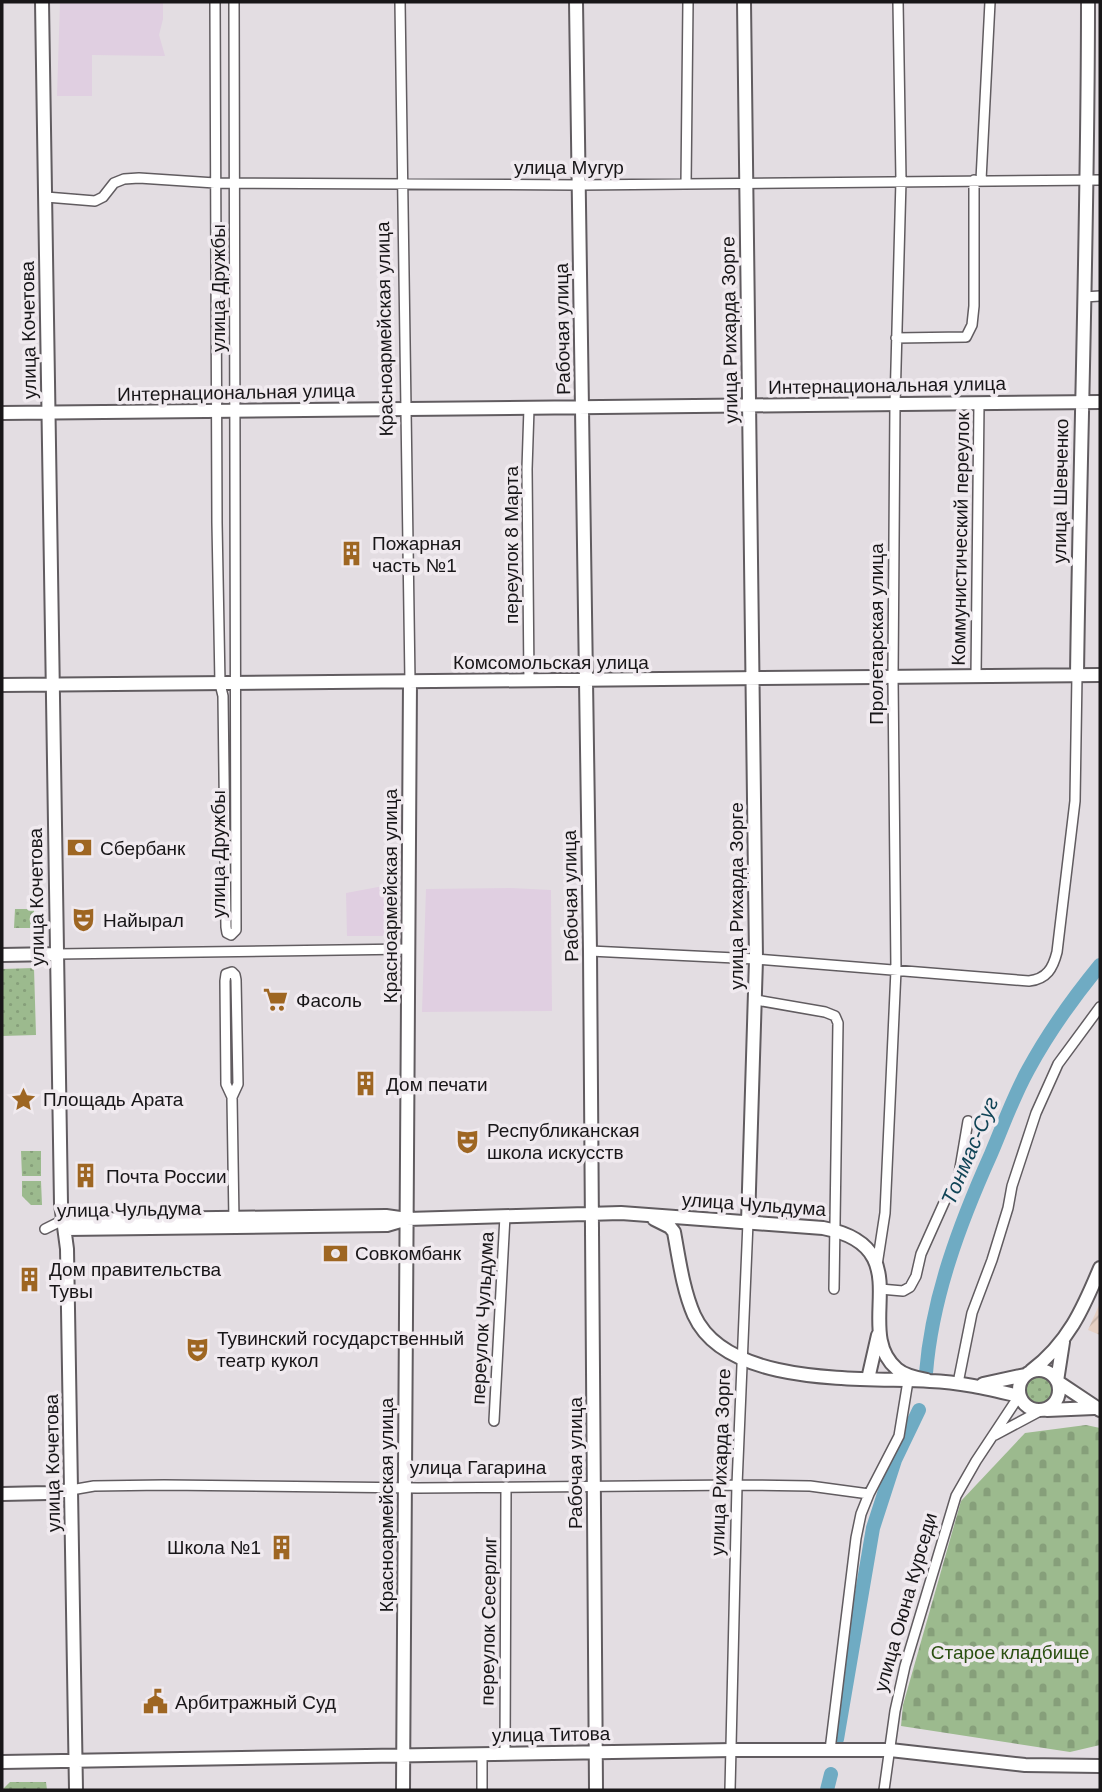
<svg xmlns="http://www.w3.org/2000/svg" width="1102" height="1792" viewBox="0 0 1102 1792" font-family="Helvetica,sans-serif">
  <defs>
    <pattern id="industrial-furrows" width="10" height="10" patternUnits="userSpaceOnUse" patternTransform="scale(1.75)"><rect width="10" height="10" fill="#e6d0c4"/><path d="M-1 1l2-2M0 10L10 0M9 11l2-2" fill="none" stroke="#c5b2a8"/></pattern>
    <pattern id="grass-dots" width="8" height="8" patternUnits="userSpaceOnUse" patternTransform="scale(1.75)"><rect width="8" height="8" fill="#9cba8e"/><path d="M2 2h.1M6 6h.1" fill="none" stroke="#869f7a" stroke-width="1.8" stroke-linecap="round"/></pattern>
    <pattern id="cemetery-stones" width="16" height="16" patternUnits="userSpaceOnUse" patternTransform="scale(1.75)"><rect width="16" height="16" fill="#9cba8e"/><path d="M2 7V4a2 2 0 0 1 4 0v3zM10 15v-3a2 2 0 0 1 4 0v3z" fill="#869f7a"/></pattern>
  </defs>
  <rect width="100%" height="100%" fill="#e3dde2"/>
  <!-- commercial -->
  <path fill="#e0cfe1" d="M60,2H163V19L159,35L165,56L92,55V96H57Z
    M394,884L395,936H347L346,893Z
    M511,888L551,890L552,1011L422,1012L426,889Z"/>
  <!-- industrial -->
  <path fill="url(#industrial-furrows)" d="M1100,1303V1335L1088,1330Z"/>
  <!-- grass -->
  <path fill="url(#grass-dots)" d="M15,909H34V928H14Z
    M34,968L36,1035L2,1036V969Z
    M21,1151H41V1176H22Z
    M22,1181H41L42,1205H31L22,1196Z
    M1025 1390a14 14 0 1 1 28 0a14 14 0 1 1-28 0Z
    M10,1782H46L47,1790H2Z"/>
  <!-- cemetery -->
  <path fill="url(#cemetery-stones)" d="M1086,1425L1100,1428V1745L1070,1752L901,1726L903,1705L961,1501L1025,1433Z"/>
  <g fill="none" stroke-linecap="round" stroke-linejoin="round">
    <!-- river -->
    <path stroke="#6fabc3" stroke-width="14" d="M926,1373C932,1297 960,1223 991,1154C1003,1126 1013,1097 1028,1070C1048,1033 1073,998 1100,965
      M837,1739L873,1528L895,1460L919,1410
      M827,1790L831,1774"/>
    <defs>
      <path id="street" d="M215,2L217,523L220,684L223,696L226,927L227,933L231,935L236,930L234,2
        M400,2L410,682
        M981,180L990,2
        M686,184L688,2
        M46,197L95,201L103,197L114,183L124,179L139,178L215,183L579,185L1100,180
        M1084,297L1100,296
        M896,338L966,337L972,325L974,306V180
        M976,676L979,403
        M529,681L527,469L529,408
        M590,951L756,959L1029,981C1047,979 1053,968 1057,952L1075,801L1077,675
        M57,954L409,949
        M756,1000L825,1012L835,1016L838,1023L834,1289
        M232,1097L238,1084L236,980L235,975L232,972L226,974L225,981L226,1084L232,1097L234,1221
        M45,1229L63,1220
        M877,1265L885,1213L896,970L893,678L895,404L901,180L898,2
        M880,1289L903,1291L910,1287L916,1276L921,1254L947,1196L958,1180L968,1121
        M958,1383L972,1313L992,1260L1008,1208L1012,1186L1036,1113L1058,1064L1100,1007
        M494,1421L505,1216
        M995,1435L1040,1411
        M71,1490L94,1486L164,1485L418,1488L737,1485L810,1486L869,1494
        M830,1750L856,1538L861,1514L869,1494L899,1436L908,1381
        M505,1754L506,1487
        M482,1755V1790
        M730,1790L737,1485L748,1222
        M884,1790L895,1711L905,1666L956,1496L976,1461L1019,1396"/>
      <path id="secondary" d="M42,2L61,1204L67,1249L76,1790
        M576,2L590,951L596,1790
        M744,2L756,959L748,1222
        M2,413L1100,402
        M1077,675C1080,451 1088,226 1088,2
        M2,685L1100,675
        M2,955L57,954
        M654,1219L670,1227L674,1232C679,1259 683,1290 694,1315C727,1388 864,1377 930,1381C960,1382 989,1389 1019,1396
        M63,1220L386,1216L407,1219L621,1213L823,1228C923,1247 850,1329 897,1369C905,1376 917,1378 927,1380
        M66,1229L387,1225L404,1220
        M1019 1390a20 20 0 1 1 40 0a20 20 0 1 1-40 0Z
        M1031,1371C1068,1343 1083,1309 1100,1268
        M868,1379L878,1335
        M1057,1381L1063,1342
        M1058,1382L1100,1410
        M983,1384L1025,1375
        M1047,1410L1094,1408
        M2,1494L48,1493L71,1490
        M2,1762L733,1750H890L1025,1765L1100,1766
        M403,1790L410,682"/>
    </defs>
    <!-- street casing -->
    <use href="#street" stroke="#615c60" stroke-width="12"/>
    <!-- secondary casing -->
    <use href="#secondary" stroke="#615c60" stroke-width="16"/>
    <!-- street -->
    <use href="#street" stroke="#fff" stroke-width="9"/>
    <!-- secondary -->
    <use href="#secondary" stroke="#fff" stroke-width="12"/>
  </g>
  <!-- icons -->
  <defs>
    <symbol id="building-bare" viewBox="-9 -9 18 18"><path d="M-4-6H4V6H1V3H-1V6H-4ZM-2.5-4.3h1.7v1.8h-1.7ZM.8-4.3h1.7v1.8H.8ZM-2.5-1h1.7V.8h-1.7ZM.8-1h1.7V.8H.8Z" fill="#9e6622" stroke="#f0eaef" stroke-width="2.5" paint-order="stroke"/></symbol>
    <symbol id="bank-bare" viewBox="-9 -9 18 18"><path d="M-6-4H6V4H-6ZM0-2.3a2.3 2.3 0 1 0 0 4.6a2.3 2.3 0 1 0 0-4.6Z" fill="#9e6622" stroke="#f0eaef" stroke-width="2.5" paint-order="stroke"/></symbol>
    <symbol id="theatre-bare" viewBox="-9 -9 18 18"><path d="M-5-5.5Q0-4 5-5.5V0Q5 5 0 6Q-5 5-5 0ZM-3.3-2.5H-1v1.5H-3.3ZM1-2.5H3.3v1.5H1ZM-2.8 1Q0 5.5 2.8 1Z" fill="#9e6622" stroke="#f0eaef" stroke-width="2.5" paint-order="stroke"/></symbol>
    <symbol id="supermarket-bare" viewBox="-9 -9 18 18"><path d="M-6-5.5h2.5l.6 2H6L4.5 2H-2.5L-4.4-4H-6ZM-1.5 3.2a1.3 1.3 0 1 0 .1 0ZM3 3.2a1.3 1.3 0 1 0 .1 0Z" fill="#9e6622" stroke="#f0eaef" stroke-width="2.5" paint-order="stroke"/></symbol>
    <symbol id="sight-bare" viewBox="-9 -9 18 18"><path d="M0-6L1.8-2.2L6-1.7L2.9 1.2L3.7 5.4L0 3.3L-3.7 5.4L-2.9 1.2L-6-1.7L-1.8-2.2Z" fill="#9e6622" stroke="#f0eaef" stroke-width="2.5" paint-order="stroke"/></symbol>
    <symbol id="civic-bare" viewBox="-9 -9 18 18"><path d="M-.6-6.5H3V-4.5H.6V-3L4-1V1h2V6H-6V1h2V-1L-.6-3ZM-1.2 2.5V6h2.4V2.5Z" fill="#9e6622" stroke="#f0eaef" stroke-width="2.5" paint-order="stroke"/></symbol>
  </defs>
  <g fill-rule="evenodd">
    <use href="#building-bare" x="334" y="536" width="35" height="35"/>
    <use href="#bank-bare" x="62" y="830" width="35" height="35"/>
    <use href="#theatre-bare" x="66" y="902" width="35" height="35"/>
    <use href="#supermarket-bare" x="258" y="982" width="35" height="35"/>
    <use href="#building-bare" x="348" y="1066" width="35" height="35"/>
    <use href="#sight-bare" x="6" y="1082" width="35" height="35"/>
    <use href="#theatre-bare" x="450" y="1124" width="35" height="35"/>
    <use href="#building-bare" x="68" y="1158" width="35" height="35"/>
    <use href="#bank-bare" x="318" y="1236" width="35" height="35"/>
    <use href="#building-bare" x="12" y="1262" width="35" height="35"/>
    <use href="#theatre-bare" x="180" y="1332" width="35" height="35"/>
    <use href="#building-bare" x="264" y="1530" width="35" height="35"/>
    <use href="#civic-bare" x="138" y="1684" width="35" height="35"/>
  </g>
  <g text-anchor="middle" stroke-width="7" stroke-linejoin="round" paint-order="stroke">
    <!-- street labels -->
    <g font-size="19" fill="#181618" stroke="#f0eaef">
      <text x="569" y="174">улица Мугур</text>
      <text transform="translate(218 288) rotate(-90)" y="7">улица Дружбы</text>
      <text transform="translate(384 329) rotate(-91)" y="7">Красноармейская улица</text>
      <text transform="translate(562 329) rotate(-91)" y="7">Рабочая улица</text>
      <text transform="translate(28 330) rotate(-91)" y="7">улица Кочетова</text>
      <text transform="translate(729 330) rotate(-91)" y="7">улица Рихарда Зорге</text>
      <text transform="translate(887 385) rotate(-1)" y="7">Интернациональная улица</text>
      <text transform="translate(236 392) rotate(-1)" y="7">Интернациональная улица</text>
      <text transform="translate(1060 491) rotate(-89)" y="7">улица Шевченко</text>
      <text transform="translate(960 539) rotate(-89)" y="7">Коммунистический переулок</text>
      <text transform="translate(511 545) rotate(-90)" y="7">переулок 8 Марта</text>
      <text transform="translate(876 634) rotate(-90)" y="7">Пролетарская улица</text>
      <text x="551" y="669">Комсомольская улица</text>
      <text transform="translate(218 854) rotate(-90)" y="7">улица Дружбы</text>
      <text transform="translate(390 896) rotate(-90)" y="7">Красноармейская улица</text>
      <text transform="translate(570 896) rotate(-91)" y="7">Рабочая улица</text>
      <text transform="translate(736 896) rotate(-90)" y="7">улица Рихарда Зорге</text>
      <text transform="translate(36 897) rotate(-91)" y="7">улица Кочетова</text>
      <text transform="translate(754 1204) rotate(4)" y="7">улица Чульдума</text>
      <text transform="translate(129 1209) rotate(-1)" y="7">улица Чульдума</text>
      <text transform="translate(482 1318) rotate(-87)" y="7">переулок Чульдума</text>
      <text transform="translate(720 1462) rotate(-88)" y="7">улица Рихарда Зорге</text>
      <text transform="translate(52 1463) rotate(-91)" y="7">улица Кочетова</text>
      <text transform="translate(575 1463) rotate(-90)" y="7">Рабочая улица</text>
      <text x="478" y="1474">улица Гагарина</text>
      <text transform="translate(386 1505) rotate(-90)" y="7">Красноармейская улица</text>
      <text transform="translate(905 1602) rotate(-74)" y="7">улица Оюна Курседи</text>
      <text transform="translate(488 1621) rotate(-89)" y="7">переулок Сесерлиг</text>
      <text transform="translate(551 1734) rotate(-1)" y="7">улица Титова</text>
    </g>
    <!-- poi labels -->
    <g font-size="19" fill="#181618" stroke="#f0eaef" text-anchor="start">
      <text x="372" y="550">Пожарная<tspan x="372" dy="22">часть №1</tspan></text>
      <text x="100" y="855">Сбербанк</text>
      <text x="103" y="927">Найырал</text>
      <text x="296" y="1007">Фасоль</text>
      <text x="386" y="1091">Дом печати</text>
      <text x="43" y="1106">Площадь Арата</text>
      <text x="487" y="1137">Республиканская<tspan x="487" dy="22">школа искусств</tspan></text>
      <text x="106" y="1183">Почта России</text>
      <text x="355" y="1260">Совкомбанк</text>
      <text x="49" y="1276">Дом правительства<tspan x="49" dy="22">Тувы</tspan></text>
      <text x="217" y="1345">Тувинский государственный<tspan x="217" dy="22">театр кукол</tspan></text>
      <text x="261" y="1554" text-anchor="end">Школа №1</text>
      <text x="175" y="1709">Арбитражный Суд</text>
    </g>
    <!-- park labels -->
    <g font-size="19" fill="#2a5010" stroke="#f0eaef">
      <text x="1010" y="1659">Старое кладбище</text>
    </g>
    <!-- water labels -->
    <g font-size="21" font-style="italic" fill="#104456" stroke="#f0eaef">
      <text transform="translate(970 1151) rotate(-67)" y="7">Тонмас-Суг</text>
    </g>
  </g>
  <!-- border -->
  <rect width="1102" height="1792" fill="none" stroke="#181618" stroke-width="7"/>
</svg>
